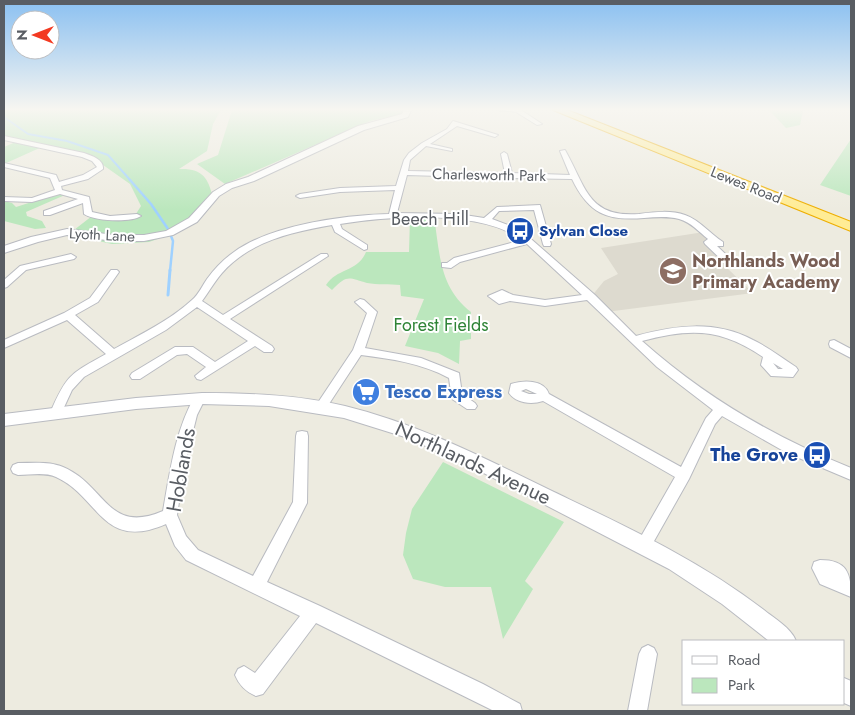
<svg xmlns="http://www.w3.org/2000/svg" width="855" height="715" viewBox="0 0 855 715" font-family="Jost,sans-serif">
  <rect width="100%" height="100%" fill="#edebe0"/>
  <!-- education -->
  <path fill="#dddacf" d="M704,232L708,242L731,264L727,268L753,293L606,312L591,297L604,281L618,274L601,248Z"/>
  <!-- green -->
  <path fill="#bbe7bd" d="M4,110H221L213,124L207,151L179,169C202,168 208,177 213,198L183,230L149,242L112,244L85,238L74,230L92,216L134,217L141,206L130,184L96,160L44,146L4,164V147L18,141L5,138Z
    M232,110H404L402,114L370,121L225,184L197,164L218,155Z
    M769,110H805L803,111L800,125L786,128Z
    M851,139V196L820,185Z
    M60,193L65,195L26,212L27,216L42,221L46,228L35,229L4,221V201L12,203L16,207Z
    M434,217C440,254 439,287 471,312V339L460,341L459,364L438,353L405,346L424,299L401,296L400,285C390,284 377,285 367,283C348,278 348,274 332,290L326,285C337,268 358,272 366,252H409L410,218Z
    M443,462L564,522L525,581L533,589L503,639L491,587H445L413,579L403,555L406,533L412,509Z"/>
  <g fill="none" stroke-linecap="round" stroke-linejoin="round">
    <!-- stream-far2 -->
    <path stroke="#9fd1ff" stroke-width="2" d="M4,117L28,134L67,141L108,155L131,181"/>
    <!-- stream-far1 -->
    <path stroke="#9fd1ff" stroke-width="2.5" d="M130,180L151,204L168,229
      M170,271L173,241L171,236"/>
    <!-- stream -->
    <path stroke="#9fd1ff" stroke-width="3" d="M168,295L170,270"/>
    <defs>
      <path id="minor" d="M516,110H521L542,124L537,125L516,112Z
        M453,121L498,135L495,137L457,126L430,144L452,149V151L426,146L410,160L408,171L505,173L501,154L504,152L507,154L512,173L570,175L560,151L565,150C586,187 588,218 639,214C655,212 671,210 685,215C700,220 710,234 723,242V246H717L736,264L731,267L728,266L705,244L704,242L708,239C699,232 691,222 679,219C668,216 656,217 644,218C607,221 589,214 572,179L512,178L509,179L506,178L407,175L397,213L458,214L484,218L497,207L540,205L551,244L550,246H544L543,244L534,210L499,211L492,219L516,228L531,239L595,295L636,336C676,325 715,320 753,340C768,347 782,358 796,367L798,370L793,377L771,376L761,365L763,357C721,328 690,328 642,341C705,397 773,437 851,468V480L787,453L722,416L715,424L689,479L649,550L644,552L639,550L636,545L639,540L675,477L543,401C531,405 516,403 509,393L511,384C523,380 544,379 549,394L681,467L706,418L713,410L657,367L587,300L545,306L510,301L499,304L488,296L502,290L513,295L545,300L582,295L527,244L460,262L451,268L442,267V263H447L454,258L522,240C481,209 388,216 340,224L342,229L367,245V249L364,250L335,232L332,225C292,232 250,241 222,273C214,282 209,292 202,301L223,315L321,254H327L328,256L230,319L272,346L274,349L272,352H264L255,346L201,380L197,379L195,376L206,367L187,354L177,355L140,379H132L130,376L132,373L175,347H193L215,362L248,341L197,307L166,330L84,377L72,390L60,416L56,418L52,416L50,413C67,374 70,374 106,354L67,320L4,348V340L64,313L90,298L111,270H117L119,272L98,302L75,315L114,349C141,334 169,321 192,300C199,294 202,286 207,279C215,268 224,259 234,252C271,225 344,215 389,214L395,190L340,192L300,198L296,196L300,194L340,188L396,186L404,160L409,153L422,143L447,129ZM773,363L783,369H778ZM526,389L537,394H529L521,391Z
        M4,136L84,153C93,156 104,160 103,169L88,179L61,186L62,190L89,197L92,212L110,216L137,214L141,216C131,223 94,221 84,214L83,203L50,215H44V211L78,199L60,194L32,202L4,201V197L32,198L55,190L50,178L4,167V163L56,175L59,182L83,175L97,167L92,161L82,157L4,140Z
        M71,254L76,257L74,259L26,270L7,287L4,288V280L20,266Z
        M360,299L364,300L377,312L365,348L421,358L459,373L462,394L475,403L477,406L475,409H467L452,399L449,378C421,363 392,359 361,355L325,410H317L315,407L353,350L367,313L355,302Z
        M834,340L851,349V358L830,347L829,344L830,341Z
        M199,394L203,396L205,399L197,415L185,463L177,515L186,536L198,550L253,576L293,502L296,436L297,432L302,431L307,432L308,436L307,503L267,582L320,606L483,684L520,704L522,711H494L316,623L263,694L256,696C246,692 239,685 235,675L238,669L244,666L255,673L300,616L186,560L175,546L166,524C102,552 99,496 56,477C45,472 30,475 18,475L13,473L11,469L13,465L18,463C33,463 49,461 63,467C106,485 107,535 163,511C170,472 175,431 195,396Z
        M820,560C847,560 851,573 851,597L820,584L812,568L814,562Z
        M648,645L654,648L657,654L647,711H628L639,654L642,648Z"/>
      <path id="tertiary" d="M404,110H411L408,117L364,130L254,181L232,188L219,196L197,222L173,235L144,241H114L67,235L38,242L4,253V246L31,237L67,229L114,235H144L166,231L189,218L213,192L226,184L248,177L358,126L402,114Z
        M497,110H521L518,112Z
        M202,393C250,393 298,395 345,406C419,424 486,459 554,492C627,527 699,560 764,610C775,619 791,628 796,641H769L722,604L669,569L474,468L408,438L344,418L269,406L202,404L136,409L4,426V414L136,398Z
        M844,678L851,681V706L844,703Z"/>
      <path id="trunk" d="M553,110H567L851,222V231Z"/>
    </defs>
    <!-- minor casing -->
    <use href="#minor" stroke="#b9bbc1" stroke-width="2"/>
    <!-- tertiary casing -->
    <use href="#tertiary" stroke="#b9bbc1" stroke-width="2"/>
    <!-- trunk casing -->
    <use href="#trunk" stroke="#eeae00" stroke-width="2"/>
    <!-- minor -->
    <use href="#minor" fill="#fff" fill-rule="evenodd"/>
    <!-- tertiary -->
    <use href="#tertiary" fill="#fff" fill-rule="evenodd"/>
    <!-- trunk -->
    <use href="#trunk" fill="#ffec95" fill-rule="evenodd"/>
  </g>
  <!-- sky -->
  <linearGradient id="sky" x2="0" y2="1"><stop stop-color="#8bc0f1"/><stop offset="0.52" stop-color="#f7f6f1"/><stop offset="1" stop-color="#f7f6f1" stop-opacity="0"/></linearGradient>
  <rect width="855" height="210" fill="url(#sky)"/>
  <!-- icons -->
  <defs>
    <symbol id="bus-disc" viewBox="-11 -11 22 22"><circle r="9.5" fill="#1a4fb4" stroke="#fff"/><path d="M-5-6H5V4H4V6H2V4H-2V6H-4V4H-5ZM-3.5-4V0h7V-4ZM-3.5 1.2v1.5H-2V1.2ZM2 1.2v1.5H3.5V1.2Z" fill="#fff"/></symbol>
    <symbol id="school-disc" viewBox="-11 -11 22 22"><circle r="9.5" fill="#8d6e63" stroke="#fff"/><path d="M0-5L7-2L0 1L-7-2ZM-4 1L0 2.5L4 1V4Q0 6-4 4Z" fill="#fff"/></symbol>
    <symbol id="supermarket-disc" viewBox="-11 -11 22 22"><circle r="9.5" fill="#3f7fe0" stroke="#fff"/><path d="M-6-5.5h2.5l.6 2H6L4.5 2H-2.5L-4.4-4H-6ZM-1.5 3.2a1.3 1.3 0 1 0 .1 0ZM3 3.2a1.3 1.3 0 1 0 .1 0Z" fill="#fff"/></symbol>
  </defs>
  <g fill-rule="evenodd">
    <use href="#bus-disc" x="504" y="215" width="32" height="32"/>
    <use href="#school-disc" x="657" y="255" width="32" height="32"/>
    <use href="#supermarket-disc" x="350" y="376" width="32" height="32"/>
    <use href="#bus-disc" x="801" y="439" width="32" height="32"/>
  </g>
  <g text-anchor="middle" stroke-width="4" stroke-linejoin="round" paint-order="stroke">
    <!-- far-street labels -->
    <g font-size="15" fill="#595d63" stroke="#fff">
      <text transform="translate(489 175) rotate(1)" y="5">Charlesworth Park</text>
      <text transform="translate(746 185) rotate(22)" y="5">Lewes Road</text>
      <text transform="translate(102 235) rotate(3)" y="5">Lyoth Lane</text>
    </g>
    <!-- far-transit labels -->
    <g font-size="15" font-weight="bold" fill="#164399" stroke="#fff" text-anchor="start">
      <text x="539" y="236">Sylvan Close</text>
    </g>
    <!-- street labels -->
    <g font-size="18" fill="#595d63" stroke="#fff">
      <text x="430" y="225">Beech Hill</text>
    </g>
    <!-- education labels -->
    <g font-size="18" font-weight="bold" fill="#785e54" stroke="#fff" text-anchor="start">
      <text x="692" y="267">Northlands Wood<tspan x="692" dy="21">Primary Academy</tspan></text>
    </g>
    <!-- park labels -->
    <g font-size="18" fill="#2f8437" stroke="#fff">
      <text x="441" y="331">Forest Fields</text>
    </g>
    <!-- shop labels -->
    <g font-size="18" font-weight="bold" fill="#366cbe" stroke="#fff" text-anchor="start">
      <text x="385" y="398">Tesco Express</text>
    </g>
    <!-- transit labels -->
    <g font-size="18" font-weight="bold" fill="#164399" stroke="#fff" text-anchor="end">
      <text x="798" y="461">The Grove</text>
    </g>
    <!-- near-street labels -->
    <g font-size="21" fill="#595d63" stroke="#fff">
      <text transform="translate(473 463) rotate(25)" y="7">Northlands Avenue</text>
      <text transform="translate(181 470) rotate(-80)" y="7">Hoblands</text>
    </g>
  </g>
  <!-- border -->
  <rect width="855" height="715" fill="none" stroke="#595d63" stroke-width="10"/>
  <!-- legend -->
  <rect x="682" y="640" width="162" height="65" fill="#ffffff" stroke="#bdbec1"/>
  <rect x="692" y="656" width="25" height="8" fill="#ffffff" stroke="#bdbec1"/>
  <text x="728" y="665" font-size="15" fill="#595d63">Road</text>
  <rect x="692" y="678" width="25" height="15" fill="#bbe7bd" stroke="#bdbec1"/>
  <text x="728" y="690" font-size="15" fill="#595d63">Park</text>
  <!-- north arrow -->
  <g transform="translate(35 35) rotate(270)"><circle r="24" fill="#ffffff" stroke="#bdbec1"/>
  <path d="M0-4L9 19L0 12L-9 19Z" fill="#f33a21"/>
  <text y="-8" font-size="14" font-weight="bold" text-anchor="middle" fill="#595d63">N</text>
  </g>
</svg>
